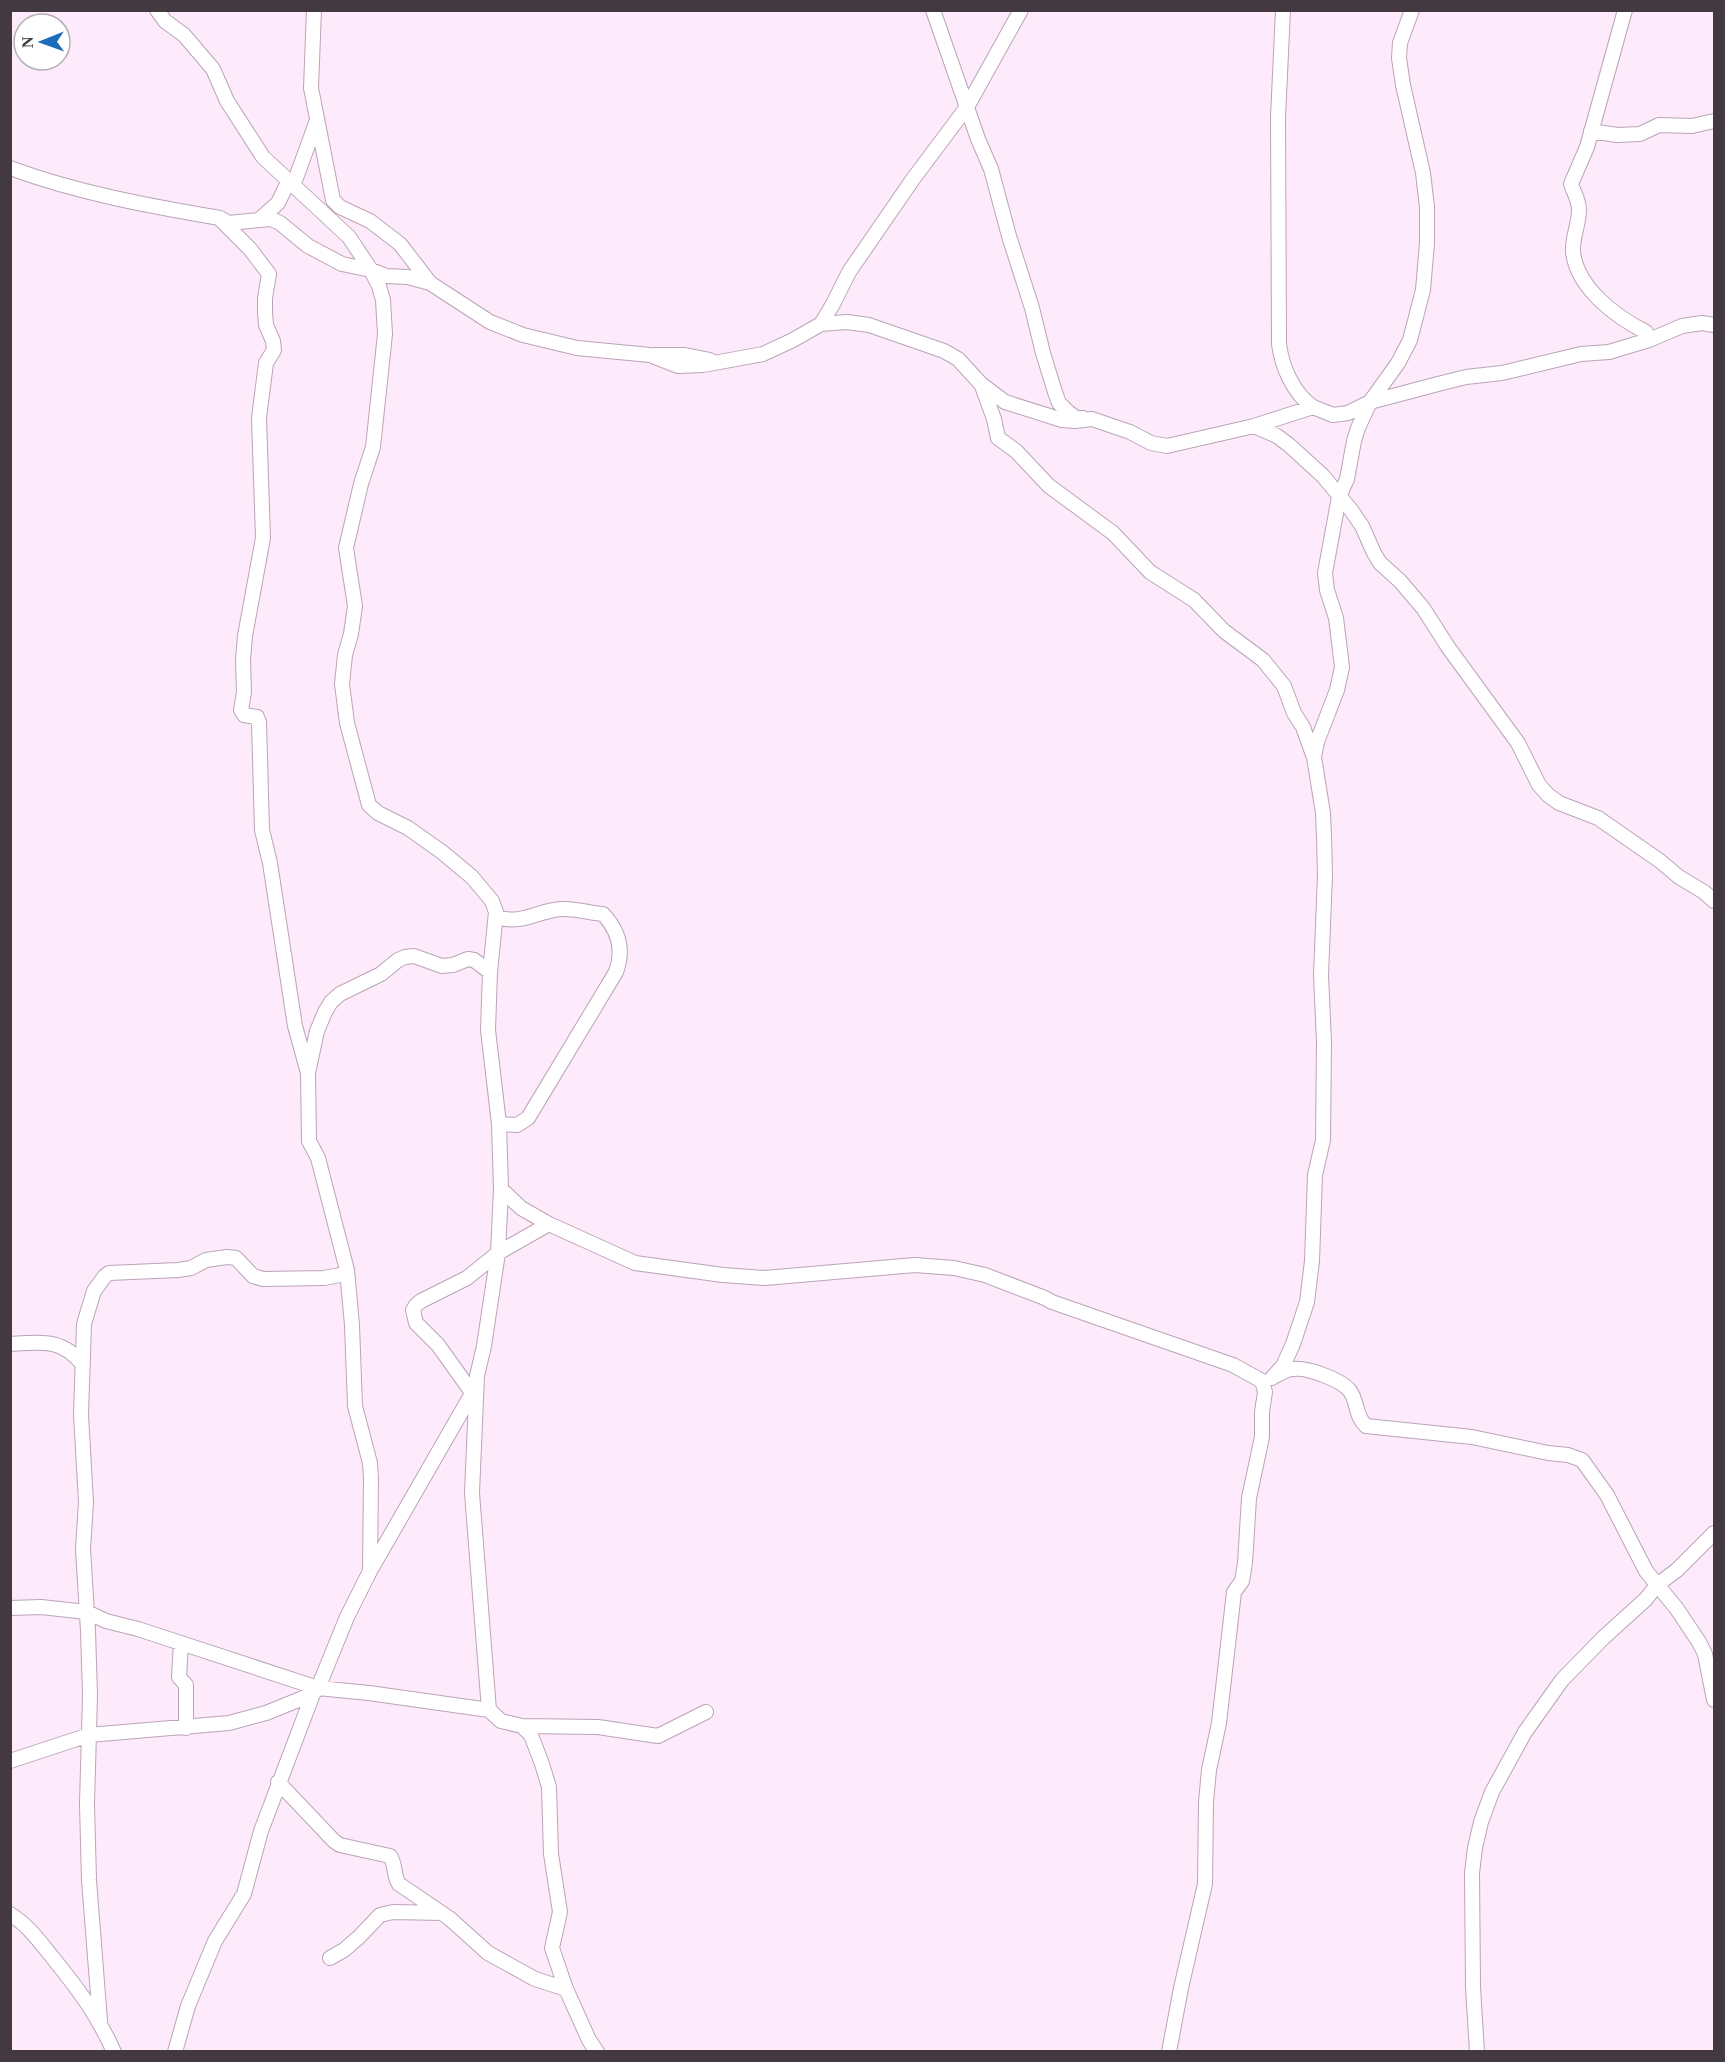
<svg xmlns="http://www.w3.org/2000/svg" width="1725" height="2062" viewBox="0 0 1725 2062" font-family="'Times New Roman',serif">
  <rect width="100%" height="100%" fill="#fdeafb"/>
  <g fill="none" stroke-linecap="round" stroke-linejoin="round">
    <defs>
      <path id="minor" d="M157,10L165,21L184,35L213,69L227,101L263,157L349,237L371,270L379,286L383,300L385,334L373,447L361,484L346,548L355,606L351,634L345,655L342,684L347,723L369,805L378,813L408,828L442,852L472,877L492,901L496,912L490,972L488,1030L499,1124L501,1189L498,1253L484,1346L477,1376L472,1493L489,1710
        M314,10L311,88L333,200L340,207L370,221L400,244L430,283
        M933,10L978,139L991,169L1009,236L1032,308L1043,353L1055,392L1059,403L1068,412L1076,418H1083
        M1283,10L1278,117L1279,344C1282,367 1293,393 1313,407
        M1625,10L1587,147L1571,184C1574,193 1579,200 1579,210C1579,224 1572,238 1573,252C1577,288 1616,317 1646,332
        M1591,131L1617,135L1640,134L1659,125L1692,126L1714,121
        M10,168C78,193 149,206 220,218L228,223L271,219L280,223L308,246L342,264L371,270L386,276L408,277L430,283L490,322L523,335L577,348L650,355L678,366L703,365L763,354L793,340L821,324L847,322L869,325L944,351L958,359L981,384L1005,402L1062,420L1075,421L1092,419L1130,432L1151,443L1167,446L1254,426L1313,407L1333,415L1348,413L1370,402L1438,384L1466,377L1502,373L1581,354L1609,352L1649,340L1682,326L1702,323L1714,325
        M220,219L250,249L269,274L265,298V313L266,325L273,341L274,350L266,363L259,418L263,538L245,636L243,660L244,692L241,710L244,715L257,717L259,722L262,830L270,863L295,1026L308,1073
        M260,219L278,203L288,182L296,178L316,123
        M821,324L833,304L849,272L913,179L967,107L1021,10
        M655,355H685L710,360
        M982,386L994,419L998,438L1016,451L1049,486L1113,533L1150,572L1194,600L1224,631L1263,660L1284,686L1294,713L1303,727L1313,755
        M1254,426L1277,436L1289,445L1323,476L1351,510L1362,526L1374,553L1380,563L1400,581L1423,608L1448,647L1518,743L1539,785L1548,795L1559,803L1598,818L1660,861L1679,877L1704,892L1714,901
        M496,917C523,925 536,911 561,909C575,908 588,913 603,914C619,931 624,950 616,972L528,1118L517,1125L499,1124
        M501,1189L521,1208L549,1224L635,1263L723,1275L765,1278L915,1265L954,1268L985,1275L1045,1298L1052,1302L1233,1365L1262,1381L1265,1392L1262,1412V1437L1249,1498L1245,1563L1242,1581L1234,1592L1219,1723L1209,1770L1206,1802L1205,1884L1181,1988L1169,2052
        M10,1344C41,1342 63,1338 83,1365
        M1275,1376C1281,1373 1287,1369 1293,1369C1307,1367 1342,1380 1350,1391C1358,1402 1355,1416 1366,1426L1472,1437L1548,1453L1568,1455L1582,1460L1607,1495L1646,1571L1677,1609L1699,1642L1705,1654L1714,1700
        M1272,1378L1283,1366L1293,1344L1307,1302L1312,1261L1315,1175L1323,1140L1324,1043L1321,975L1325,875L1324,837L1323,813L1314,757L1317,742L1337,690L1342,667L1336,618L1327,590L1325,573L1339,497L1347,479L1354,441L1358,428L1370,402L1398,363L1410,340L1423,290L1427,243V207L1423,173L1403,85L1399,58L1400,43L1412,10
        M473,1394L438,1345L416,1323L413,1310L416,1305L421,1301L467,1278L498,1253L549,1224
        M370,1571L371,1478L370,1463L355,1406L352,1325L347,1270L318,1158L309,1141L308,1073L317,1031L325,1012L331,1002L340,994L381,974L398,960L405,957L414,956L442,966L453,965L468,959L474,960L490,972
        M10,1608L41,1607L87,1612L106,1621L138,1629L318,1688L369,1693L489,1710L501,1721L522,1726L531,1735L542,1764L549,1787L551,1854L560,1912L552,1948L566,1989L589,2040L597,2052
        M181,1643L179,1677L186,1685V1728
        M522,1726L598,1727L658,1736L706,1712
        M10,1761L89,1735L229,1723L266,1713L313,1694
        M278,1782L334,1841L340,1845L390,1856C396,1864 393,1875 399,1884L449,1918L488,1953L535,1979L566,1989
        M10,1914C28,1925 40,1942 53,1958C78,1989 97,2014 114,2052
        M330,1958L344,1950L359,1937L380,1915L393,1912L442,1913
        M100,2021L89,1880L87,1804L90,1695L88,1631L83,1549L86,1502L81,1415L84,1324L94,1291L105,1276L109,1273L178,1270L191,1268L206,1260L227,1257L236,1258L253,1276L263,1279L324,1278L340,1275L347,1270
        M175,2052L188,2006L215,1941L244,1894L261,1831L313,1694L318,1688L347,1617L370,1571L474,1390
        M1477,2052L1473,1987L1472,1873L1475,1848L1481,1822L1492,1792L1525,1732L1562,1680L1603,1638L1646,1599L1657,1585L1677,1570L1714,1533"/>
    </defs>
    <!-- minor casing -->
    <use href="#minor" stroke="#bba4b9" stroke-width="16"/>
    <!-- minor -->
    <use href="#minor" stroke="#fff" stroke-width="14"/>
  </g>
  <!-- border -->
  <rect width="1725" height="2062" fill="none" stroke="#423941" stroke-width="24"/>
  <!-- north arrow -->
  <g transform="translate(42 42) rotate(269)"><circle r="28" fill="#ffffff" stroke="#b3b0b3" stroke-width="1.5"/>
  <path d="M0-4.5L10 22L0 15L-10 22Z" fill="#1d6cbb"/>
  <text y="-9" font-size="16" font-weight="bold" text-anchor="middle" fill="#423941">N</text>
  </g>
</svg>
